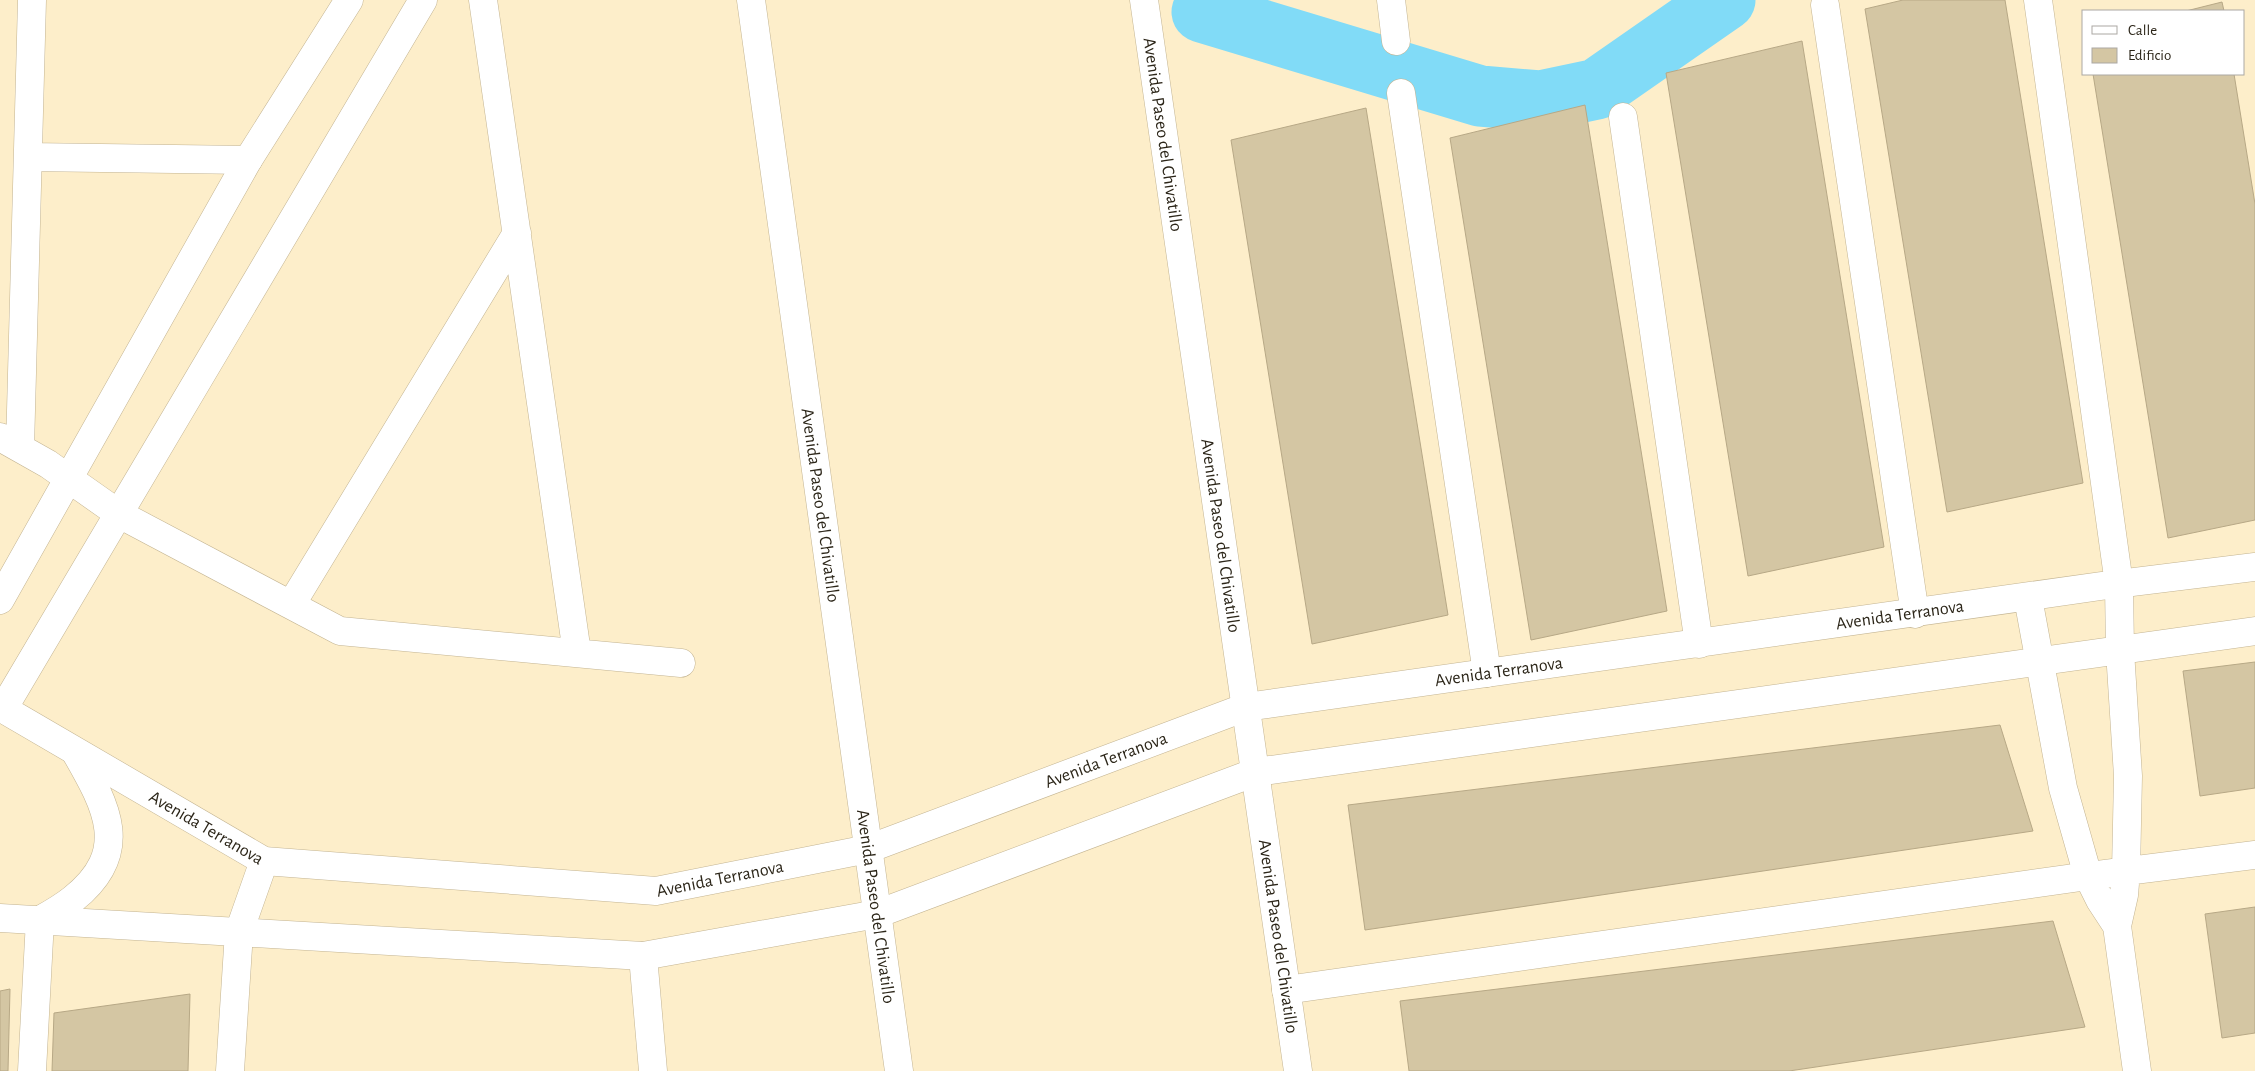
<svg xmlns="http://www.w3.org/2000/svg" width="2255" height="1071" viewBox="0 0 2255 1071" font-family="'Alegreya Sans',sans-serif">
  <rect width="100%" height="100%" fill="#fdeeca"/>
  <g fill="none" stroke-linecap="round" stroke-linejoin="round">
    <!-- river -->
    <path stroke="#81dbf7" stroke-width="61" d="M1202,12L1480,96L1540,101L1597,89L1725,0"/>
  </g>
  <!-- building -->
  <path fill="#d4c6a3" stroke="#b7a886" d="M1903,0H2005L2083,483L1947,512L1865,9Z
    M2222,2L2224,11H2186Z
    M1802,41L1884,547L1748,576L1666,73Z
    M2093,74H2234L2255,204V520L2168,538Z
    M1585,105L1667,611L1531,640L1450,138Z
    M1366,108L1448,615L1312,644L1231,140Z
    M2255,662V788L2200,796L2183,671Z
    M2000,725L2033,831L1365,930L1348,805Z
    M2255,907V1033L2222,1038L2205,914Z
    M2053,921L2085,1027L1789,1071H1409L1400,1001Z
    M10,989L8,1071H0V991Z
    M190,994L188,1071H52L54,1013Z"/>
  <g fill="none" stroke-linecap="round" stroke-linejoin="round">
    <defs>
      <path id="street" d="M483,0L577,653
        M1391,0L1396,41
        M2038,0L2119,584L2120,651L2128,776L2126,871L2124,895L2117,926L2137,1071
        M1825,5L1915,614
        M1401,93L1487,673
        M1623,117L1699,644
        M28,157L248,160
        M0,437L48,464L119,514L340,631L681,663
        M20,448L32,0
        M2028,598L2063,788L2088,876L2100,900L2117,926
        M291,605L517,233
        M643,956L653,1071
        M1286,990L2088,876L2255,855
        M32,1071L40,920
        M230,1071L239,932"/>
      <g id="secondary">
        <path id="s1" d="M751,0L899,1071"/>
        <path id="s2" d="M1144,0L1298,1071"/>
        <path d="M0,600L248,160L349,0"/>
        <path id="s3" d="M0,707L264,861L656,891L868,849L1246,707L2101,586L2255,567"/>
        <path d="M3,709L423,0"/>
        <path d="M0,918L643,956L877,914L1256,772L2255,631"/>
        <path d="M40,920C51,914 63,907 73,899C132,852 107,807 76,753"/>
        <path d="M239,932L264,861"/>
      </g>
    </defs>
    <!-- street casing -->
    <use href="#street" stroke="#c3b492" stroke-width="29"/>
    <!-- secondary casing -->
    <use href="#secondary" stroke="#c3b492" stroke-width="29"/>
    <!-- street -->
    <use href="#street" stroke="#fff" stroke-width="28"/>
    <!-- secondary -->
    <use href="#secondary" stroke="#fff" stroke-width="28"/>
  </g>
  <g text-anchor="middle" stroke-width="4" stroke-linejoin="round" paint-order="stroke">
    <!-- street labels -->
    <g font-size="18" fill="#2c2619" stroke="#fff">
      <text dy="6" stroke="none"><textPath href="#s2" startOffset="136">Avenida Paseo del Chivatillo</textPath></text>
      <text dy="6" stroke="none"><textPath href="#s1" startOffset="510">Avenida Paseo del Chivatillo</textPath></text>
      <text dy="6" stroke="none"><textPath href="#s2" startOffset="541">Avenida Paseo del Chivatillo</textPath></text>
      <text dy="6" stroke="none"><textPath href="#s3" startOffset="1979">Avenida Terranova</textPath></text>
      <text dy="6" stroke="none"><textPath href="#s3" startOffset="1574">Avenida Terranova</textPath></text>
      <text dy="6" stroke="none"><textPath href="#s3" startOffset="1169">Avenida Terranova</textPath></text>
      <text dy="6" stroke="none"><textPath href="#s3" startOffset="239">Avenida Terranova</textPath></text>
      <text dy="6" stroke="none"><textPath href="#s3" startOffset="764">Avenida Terranova</textPath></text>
      <text dy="6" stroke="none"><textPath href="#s1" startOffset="915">Avenida Paseo del Chivatillo</textPath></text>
      <text dy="6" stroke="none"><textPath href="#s2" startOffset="946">Avenida Paseo del Chivatillo</textPath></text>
    </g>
  </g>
  <!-- legend -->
  <rect x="2082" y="10" width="162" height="65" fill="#ffffff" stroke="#aba8a3"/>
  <rect x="2092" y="26" width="25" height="8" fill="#ffffff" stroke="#aba8a3"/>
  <text x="2128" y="35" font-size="15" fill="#2c2619">Calle</text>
  <rect x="2092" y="48" width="25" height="15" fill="#d4c6a3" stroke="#aba8a3"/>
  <text x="2128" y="60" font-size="15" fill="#2c2619">Edificio</text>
</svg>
